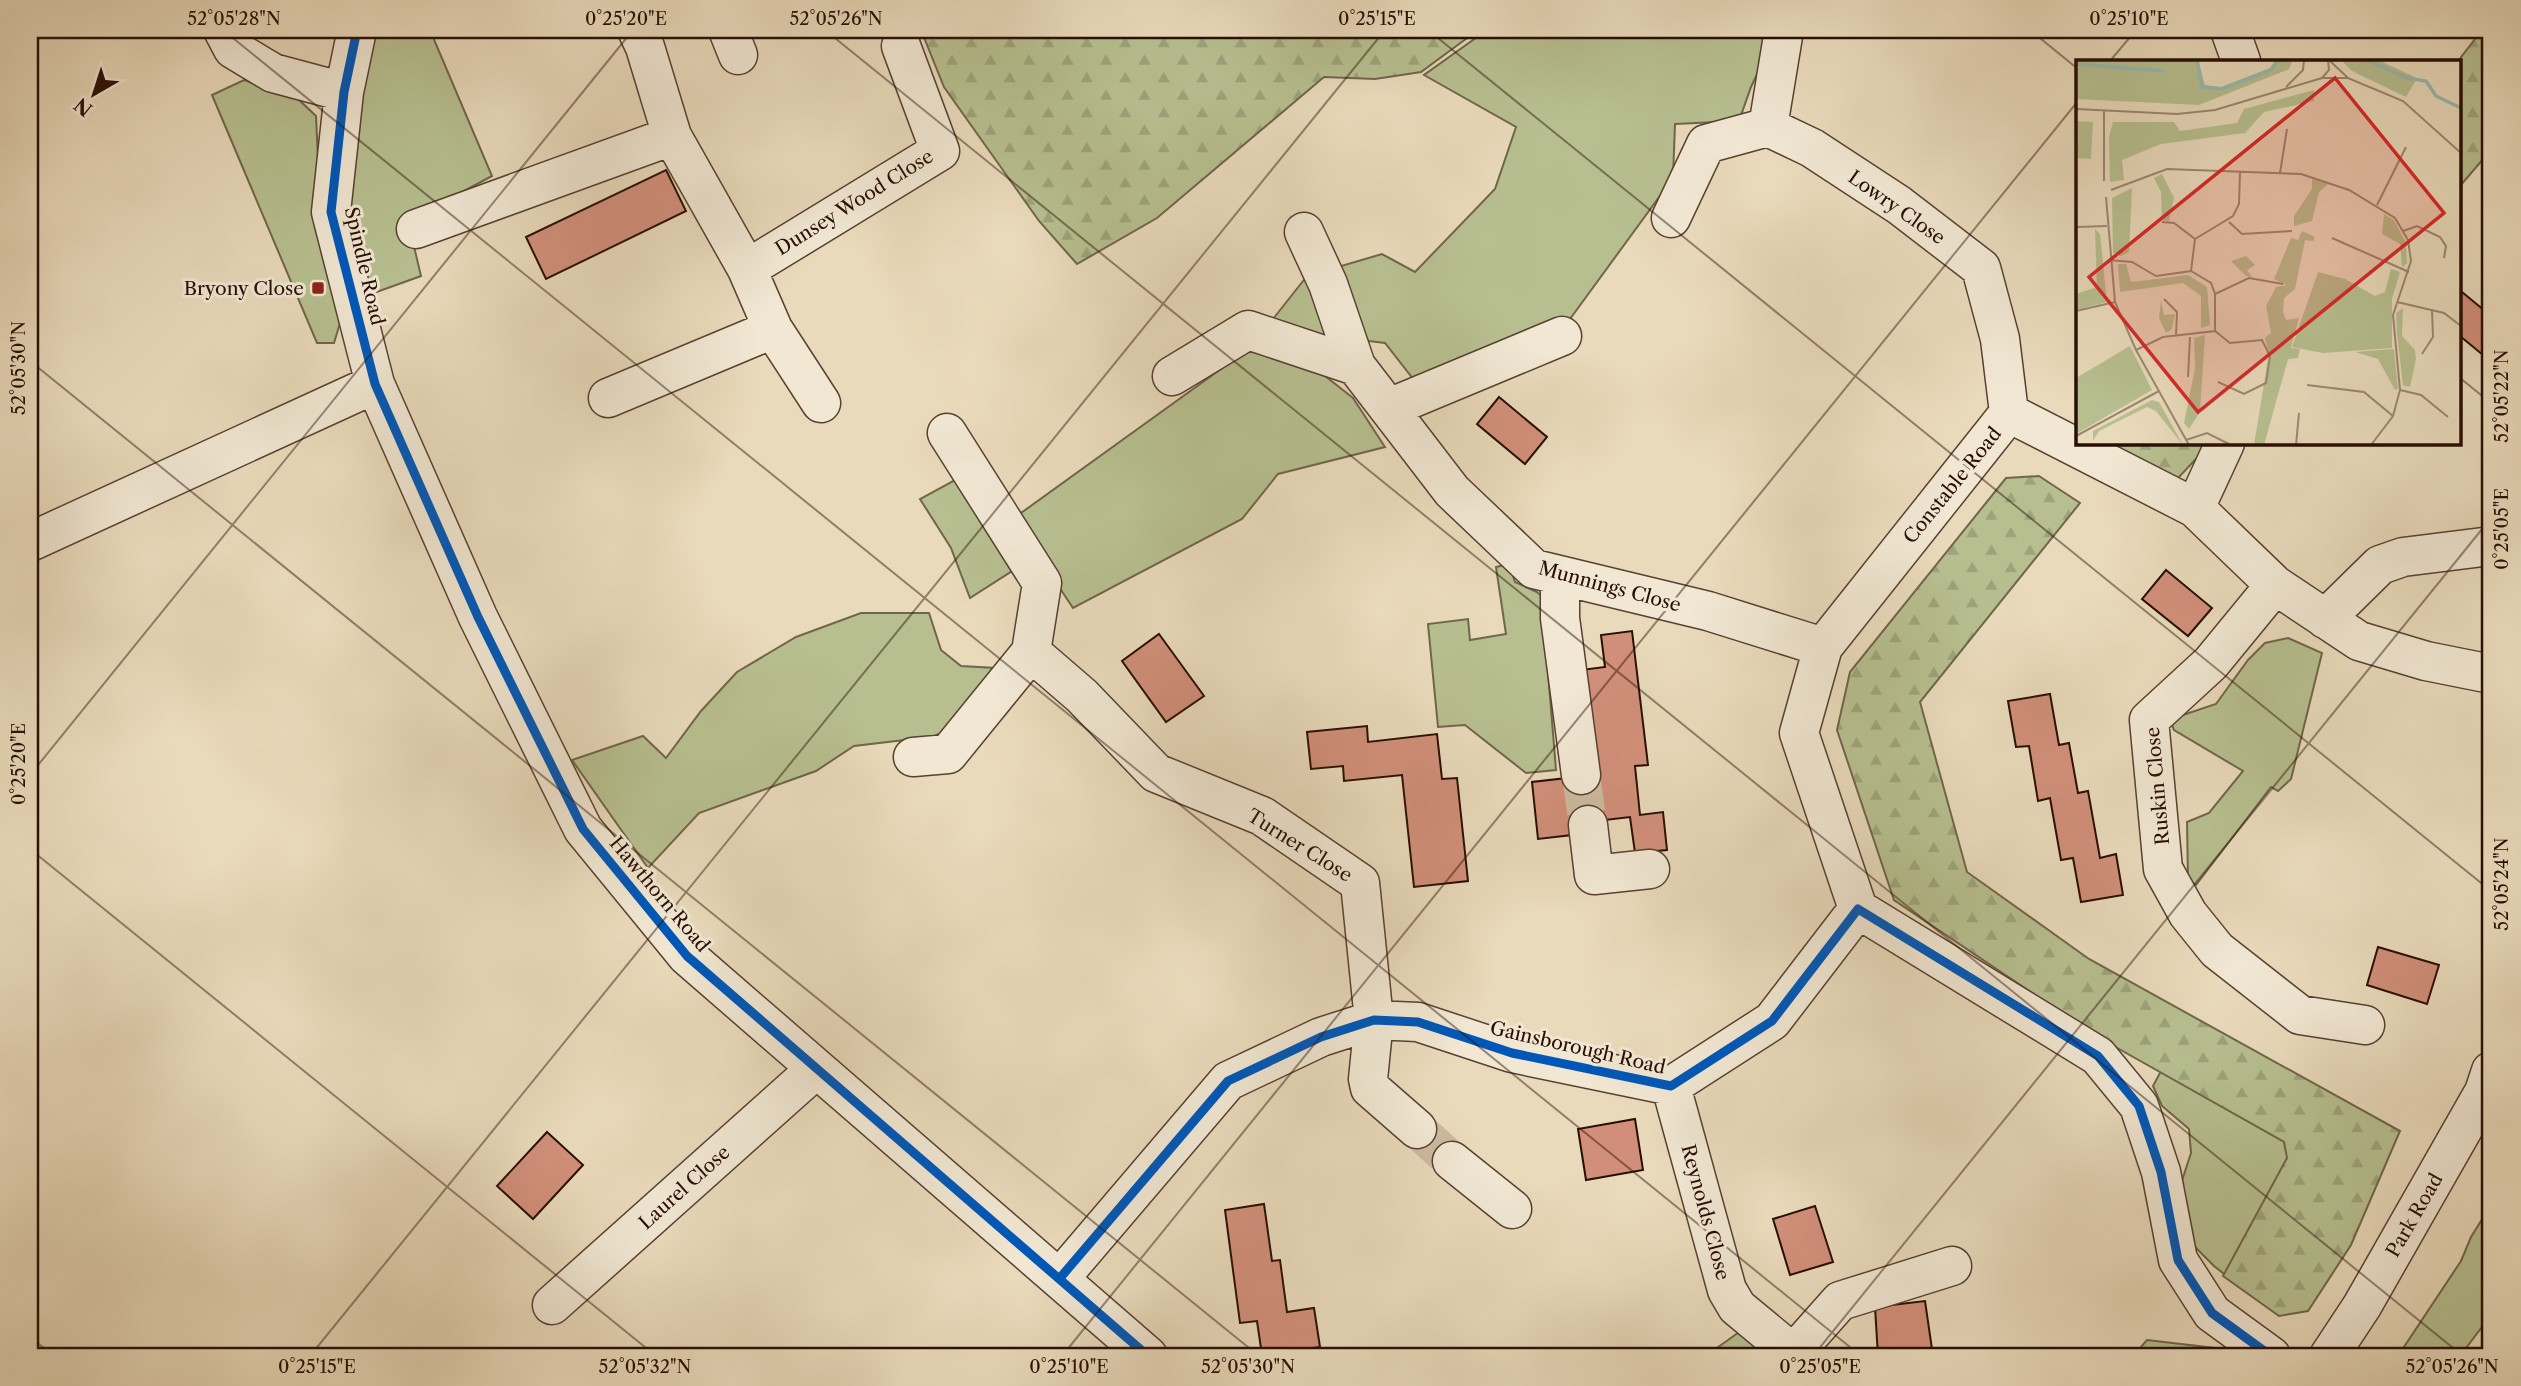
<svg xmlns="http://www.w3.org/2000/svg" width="2521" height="1386" viewBox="0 0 2521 1386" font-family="'Libre Caslon Text',serif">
  <defs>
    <pattern id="forest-firs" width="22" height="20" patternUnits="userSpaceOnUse" patternTransform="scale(1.75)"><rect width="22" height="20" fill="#b7bf90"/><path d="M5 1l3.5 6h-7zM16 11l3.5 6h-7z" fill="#9da37b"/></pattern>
  </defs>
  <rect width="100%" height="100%" fill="#e9dabb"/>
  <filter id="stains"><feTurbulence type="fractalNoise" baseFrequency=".00286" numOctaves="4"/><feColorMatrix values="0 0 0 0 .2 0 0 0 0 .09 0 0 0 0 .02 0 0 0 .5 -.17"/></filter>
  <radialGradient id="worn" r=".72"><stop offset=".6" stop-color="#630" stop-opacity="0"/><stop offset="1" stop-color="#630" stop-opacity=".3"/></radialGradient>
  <!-- green -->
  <path fill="#b7bf90" stroke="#70664a" stroke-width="2" d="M376,30H430L492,176L408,221L421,276L374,293L363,292L346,206L351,110Z
    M1487,30H1778L1751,87L1739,121L1675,124L1673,178L1570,319L1414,380L1385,343L1360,340L1320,372L1353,398L1385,447L1278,474L1242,519L1073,608L1043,563L1020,566L970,598L951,548L920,499L955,480L996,531L1250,348L1307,276L1382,254L1415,272L1495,189L1516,127L1424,75Z
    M244,80L297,98L316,116L321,223L340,323L334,343H317L212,95Z
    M1509,564L1515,582L1537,592L1546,600L1543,611L1556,770L1526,773L1465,725L1438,727L1428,624L1468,619L1470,640L1506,634L1496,567Z
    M861,613H929L941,650L961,666L995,668L948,731L930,737L854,746L816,771L699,813L648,868L572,760L643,736L666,758L701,711L737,672L796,637Z
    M2288,638L2322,653L2291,779L2278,791L2271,787L2196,885L2188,880L2187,822L2209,813L2243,771L2174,730L2171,722L2180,716L2216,704L2248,660L2265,643Z
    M2161,1071L2305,1149L2233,1281L2214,1266L2192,1244L2177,1196L2191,1153L2189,1129L2162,1106L2153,1086Z
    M2491,1205V1315L2460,1356H2398L2461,1261L2471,1237Z
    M1742,1330L1767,1356H1674L1679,1350L1707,1355Z"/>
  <!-- forest -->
  <path fill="url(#forest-firs)" stroke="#70664a" stroke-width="2" d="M921,30H1478L1421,72L1375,79L1324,77L1157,218L1077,264L1039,221L944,87Z
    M2482,30H2491V150L2460,186L2458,61Z
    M2096,443H2211L2179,477L2162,478Z
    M2039,476L2080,503L1920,702L1967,872L2089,959L2400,1131L2351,1245L2308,1311L2279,1316L2223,1276L2287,1158L2284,1142L2096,1036L1894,900L1837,730L1850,672L2006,478Z
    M2147,1340L2215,1348L2222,1356H2133Z"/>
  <!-- building -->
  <path fill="#d18f7a" stroke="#280e04" stroke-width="2" d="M666,170L686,211L546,279L526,237Z
    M2462,292L2491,316L2489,360L2460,336V294Z
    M1499,397L1547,437L1525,464L1477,424Z
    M2166,570L2212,608L2188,636L2142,599Z
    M1632,631L1648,765L1635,766L1640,815L1663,812L1667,850L1635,853L1630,817L1571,824L1572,835L1538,839L1532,782L1593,775L1581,670L1605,667L1601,635Z
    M1159,634L1204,696L1166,722L1122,661Z
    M2050,694L2059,745L2069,743L2078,793L2088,791L2100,858L2116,854L2123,895L2081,902L2073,858L2061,860L2050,798L2038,801L2029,746L2016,747L2008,701Z
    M1367,726L1368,742L1437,734L1442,779L1457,778L1468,881L1414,887L1402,775L1344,781L1343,766L1311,769L1307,732Z
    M2378,947L2439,965L2427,1004L2367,985Z
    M1635,1119L1643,1170L1586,1180L1578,1129Z
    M547,1132L583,1165L533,1219L497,1186Z
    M1264,1204L1272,1261L1280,1260L1287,1312L1314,1308L1320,1347L1262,1355L1257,1321L1240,1323L1225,1210Z
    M1815,1206L1833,1262L1790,1275L1773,1219Z
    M1925,1301L1933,1356H1878L1875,1307Z"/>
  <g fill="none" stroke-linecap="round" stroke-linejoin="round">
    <!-- minor-tunnel -->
    <path stroke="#ccbba0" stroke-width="38" stroke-dasharray="38 19" stroke-linecap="butt" d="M1581,775L1588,825
      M1417,1129L1452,1161"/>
    <defs>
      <path id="minor" d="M223,30L233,49L273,73L344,92
        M357,30L344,92L331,212L375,384L478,617L583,829L687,956L1148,1356
        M637,30L645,47L672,136L747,269L773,329L821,403
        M728,30L738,55
        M1784,30L1768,127L1812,148L1899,205L1981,268L2000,339L2009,413
        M2230,30L2241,61
        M1671,218L1706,144L1768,127
        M416,229L672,136
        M1304,232L1328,284L1356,366L1452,491L1534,569L1708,611L1823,647
        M747,269L940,151L901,46
        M1172,376L1248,330L1356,366
        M608,398L773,329
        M1389,408L1562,336
        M2195,508L2225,443
        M30,542L375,384
        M1560,576V618L1581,775
        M2275,585L2211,663L2149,720L2163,869L2188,914L2217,950L2300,1015L2365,1025
        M2325,619L2380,565L2403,557L2491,546
        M1031,652L1082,696L1156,773L1262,816L1360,883L1374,1020L1368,1079L1370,1088L1417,1129
        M913,757L948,754L1031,652L1042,583L947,433
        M1588,825L1594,875L1650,869
        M1858,909L1799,733L1823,647L2009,413L2195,508L2275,585L2359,641L2426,661L2491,674
        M1671,1086L1727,1290L1737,1307L1796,1356
        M1452,1161L1512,1209
        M1060,1278L1228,1081L1321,1037L1374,1020L1418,1022L1512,1053L1671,1086L1772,1021L1858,909L2098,1056L2139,1106L2161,1172L2178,1260L2212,1313L2271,1356
        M552,1305L816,1069
        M1793,1354L1840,1301L1952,1266
        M2329,1356L2362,1306L2484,1092L2491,1071"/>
    </defs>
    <!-- minor casing -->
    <use href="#minor" stroke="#584132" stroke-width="41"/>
    <!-- minor -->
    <use href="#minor" stroke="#f1e7d3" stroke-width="38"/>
    <defs>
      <path id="cycleway" d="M357,30L344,92L331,212L375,384L478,617L583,829L687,956L1148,1356
        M1060,1278L1228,1081L1321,1037L1374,1020L1418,1022L1512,1053L1671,1086L1772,1021L1858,909L2098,1056L2139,1106L2161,1172L2178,1260L2212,1313L2271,1356"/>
    </defs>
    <!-- cycleway casing -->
    <use href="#cycleway" stroke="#f1e7d3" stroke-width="13"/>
    <!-- cycleway -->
    <use href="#cycleway" stroke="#0057b8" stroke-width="9"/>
  </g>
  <!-- ticks -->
  <path fill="none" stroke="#280e04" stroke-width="2" stroke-opacity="0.45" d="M223,30L1861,1356M825,30L2463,1356M1428,30L2491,891M2030,30L2078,69M2110,61L2136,30M30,361L1259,1356M2460,378L2491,403M30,775L633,30M30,849L656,1356M30,1337L54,1356M310,1356L1385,30M1062,1356L2078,101M1813,1356L2491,518"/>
  <!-- markers -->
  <rect fill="#8f2418" stroke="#f1e7d3" stroke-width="2.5" x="311" y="281" width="14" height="14" rx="3.5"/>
  <g text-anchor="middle" stroke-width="6" stroke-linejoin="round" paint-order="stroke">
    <!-- street labels -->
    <g font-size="19" fill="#280e04" stroke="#f1e7d3">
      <text transform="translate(854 202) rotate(-32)" y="7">Dunsey Wood Close</text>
      <text transform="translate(1897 207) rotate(35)" y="7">Lowry Close</text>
      <text transform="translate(365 266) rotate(77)" y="7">Spindle Road</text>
      <text transform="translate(1952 485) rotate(-51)" y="7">Constable Road</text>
      <text transform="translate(1610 586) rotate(15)" y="7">Munnings Close</text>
      <text transform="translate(2157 786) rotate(-95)" y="7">Ruskin Close</text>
      <text transform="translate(1300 845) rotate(32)" y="7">Turner Close</text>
      <text transform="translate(660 894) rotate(50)" y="7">Hawthorn Road</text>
      <text transform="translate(1578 1047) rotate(13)" y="7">Gainsborough Road</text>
      <text transform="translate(684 1187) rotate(-42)" y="7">Laurel Close</text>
      <text transform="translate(1706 1212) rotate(75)" y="7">Reynolds Close</text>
      <text transform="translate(2414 1215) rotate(-60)" y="7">Park Road</text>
    </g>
    <!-- poi labels -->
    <g font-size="19" fill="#280e04" stroke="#f1e7d3" text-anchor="end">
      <text x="304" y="295">Bryony Close</text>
    </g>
  </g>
  <!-- overview -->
  <g transform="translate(2076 60)">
    <rect width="385" height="385" fill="#e9dabb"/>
    <path d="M0,0H122L129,25L145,27L194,8L199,0L216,2L213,9L123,45L0,39ZM265,0H302L341,18L330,37L276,11ZM0,61L17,62L15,99L0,98ZM86,114L98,138L93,161L86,160L85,132L78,118ZM236,119L252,124L243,132L236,161L218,166V156L236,129ZM308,154L318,160L330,183L331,203L326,207L324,184L306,174ZM19,169L24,174L31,242L0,250V234L21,227ZM226,171L239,177L237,181L229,180L219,229L208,238L207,252L210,260L223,258L215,288L224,289L222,298L212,299L188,385H178L193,293L189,278L195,273L190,246L200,227L210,225L198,219L215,178L222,180ZM170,196L179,205L171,210L176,217L170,216L155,201ZM85,240L88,255L99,254L96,269L90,273L83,258ZM327,248L326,276L339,290L340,299L334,327L327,325L321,274L320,253ZM54,286L76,330L0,374V318ZM318,289L322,329L319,330L302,299L279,292ZM76,340L83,342L107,385L80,351L71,347L23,371L17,381V371Z" fill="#b7bf90"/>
    <path d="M238,30V41L188,52L169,73L85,84L46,100L48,120L34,122L33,77L37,62H98L104,71L161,63L168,49ZM56,128L53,192L45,196L37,193L36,138ZM42,204H50L55,222L112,215L131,227L134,265L125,268V236L107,223L44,232ZM315,209L324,212L316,239V288L247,293L216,287L242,212L269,219L299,236L309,232ZM129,275L124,352L113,369L108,363L119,308L118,278ZM54,328L68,334L7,368L16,352Z" fill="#b7bf90"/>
    <path fill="none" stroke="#97bbb0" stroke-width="3.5" d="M121,0L126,27L146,29L195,10L202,0M291,0L331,18L350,21L360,36L385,48M0,4L88,11"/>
    <path fill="none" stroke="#9c8872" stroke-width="2" d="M253,0L272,18M246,18H272L327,41L385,93M210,27L227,10L228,0M0,49L101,54L139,50L246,18L253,10L252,0M28,51V121M204,113L211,69M35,130L91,109L225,114L273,130L319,158L332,180L335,201L317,255L324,330L317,356L295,385M30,137L39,242L60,290L113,385M301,145L330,87M86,162L98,163L119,179M153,162L166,174L216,171M0,167L31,166M327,171L341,166L364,177L370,186L368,198M256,178L333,212M33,200L56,202L80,216L115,211L119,179L157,156L163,144L164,112M139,234L173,218L207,224M88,239L101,252L100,275M321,242L368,253L385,266M0,251L39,242M139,271L154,283L186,280L194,296L190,323L168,334L142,322M60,290L87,277L139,271V234L135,223L115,211M346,294L357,277L356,250M112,317L114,277M231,325L288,332L317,356M324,330L345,335L372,357M0,376L83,331M110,380L131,373L155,385M220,385L223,353"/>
    <path fill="#d62828" fill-opacity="0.15" stroke="#d62828" stroke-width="3.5" d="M259,18L368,153L122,352L13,217Z"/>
    <rect width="385" height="385" fill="none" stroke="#280e04" stroke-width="3.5"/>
  </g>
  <!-- margin -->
  <rect width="2521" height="1386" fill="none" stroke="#e9dabb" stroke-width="77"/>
  <!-- north arrow -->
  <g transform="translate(94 94) rotate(219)" stroke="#f1e7d3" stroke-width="5" paint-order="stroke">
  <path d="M0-5L12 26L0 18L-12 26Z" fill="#280e04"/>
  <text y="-10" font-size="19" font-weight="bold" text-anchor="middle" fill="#280e04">N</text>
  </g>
  <rect x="38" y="38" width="2444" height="1310" fill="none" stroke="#280e04" stroke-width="2.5"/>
  <g font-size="18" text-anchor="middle" fill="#280e04">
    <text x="234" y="25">52°05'28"N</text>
    <text x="626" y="25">0°25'20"E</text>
    <text x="836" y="25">52°05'26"N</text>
    <text x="1377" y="25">0°25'15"E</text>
    <text x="2129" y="25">0°25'10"E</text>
    <text transform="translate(19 368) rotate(-90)" y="6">52°05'30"N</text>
    <text transform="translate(2502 396) rotate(-90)" y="6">52°05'22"N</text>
    <text transform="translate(2502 529) rotate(-90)" y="6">0°25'05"E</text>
    <text transform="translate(19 764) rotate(-90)" y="6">0°25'20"E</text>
    <text transform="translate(2502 884) rotate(-90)" y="6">52°05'24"N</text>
    <text x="317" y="1373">0°25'15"E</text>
    <text x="645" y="1373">52°05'32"N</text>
    <text x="1069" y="1373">0°25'10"E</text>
    <text x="1248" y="1373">52°05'30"N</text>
    <text x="1820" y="1373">0°25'05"E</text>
    <text x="2452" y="1373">52°05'26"N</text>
  </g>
  <rect width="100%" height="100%" filter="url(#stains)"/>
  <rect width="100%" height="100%" fill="url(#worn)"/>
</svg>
